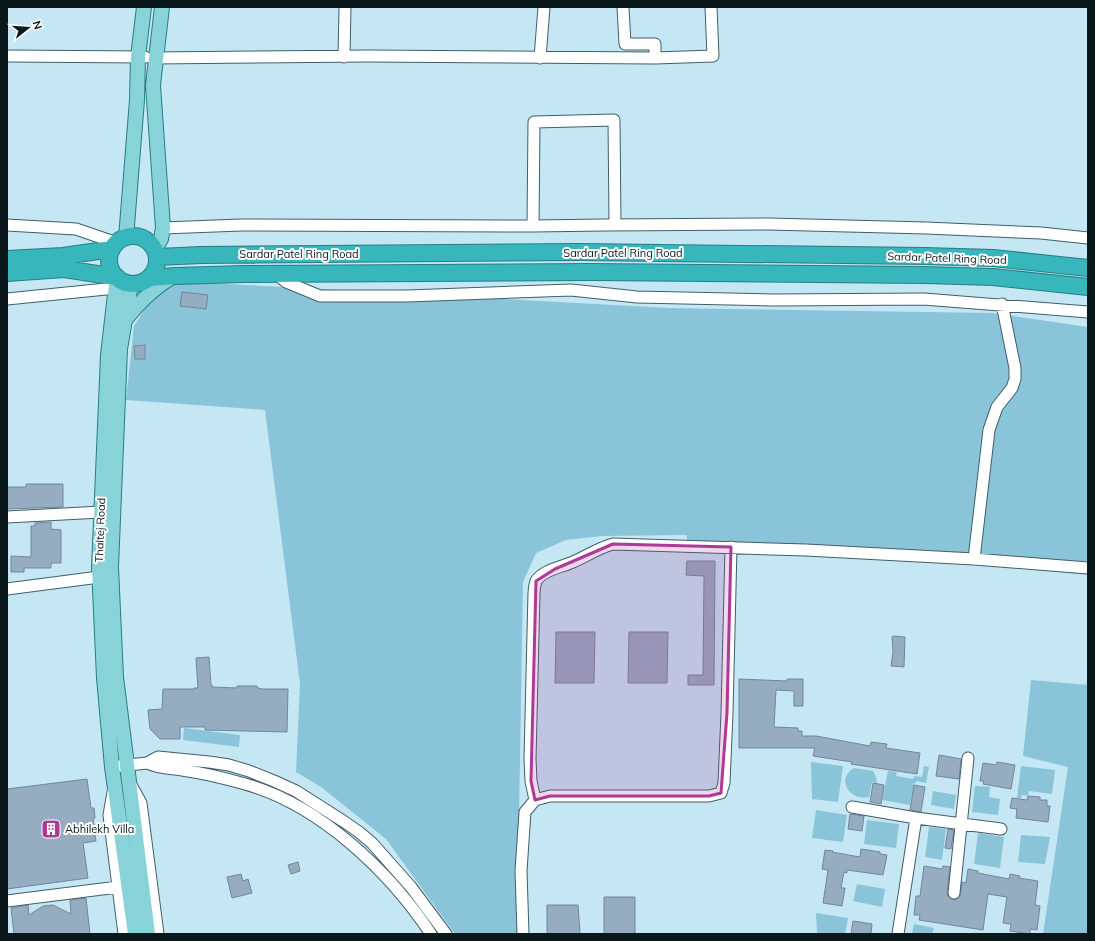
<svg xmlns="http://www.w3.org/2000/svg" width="1095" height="941" viewBox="0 0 1095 941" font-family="Mulish,sans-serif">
  <rect width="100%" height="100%" fill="#c5e7f4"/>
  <!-- green -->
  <path fill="#8ac4d9" d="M177,283L227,284L669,308L992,313L1088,327V575L974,563L687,550V535L602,536L566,540L536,553L523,582L517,934H455L386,839L321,787L296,772L300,684L265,410L126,400L134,326L150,301Z
    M1031,680L1088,685V934H1043L1068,767L1023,756Z
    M184,728L240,735L239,747L183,740Z
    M811,762L843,766L838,802L812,799Z
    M924,766L929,767L926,783L916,781V783H914L910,805L882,800L888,771L897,772L896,776L913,779L914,776L922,777Z
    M1021,766L1055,770L1052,794L1029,791L1028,796L1022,795L1021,798H1017Z
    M854,768L873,771L876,777L877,783L872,782L869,797C848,801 836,778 854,768Z
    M975,786L990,787L989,797L1000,799L998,815L972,812Z
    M933,791L956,795L954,809L931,805Z
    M816,810L847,815L843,842L812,838Z
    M867,820L899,824L896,848L864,844Z
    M929,827L946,829L942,860L925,857Z
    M978,833L1004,837L1000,868L974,864Z
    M1021,835L1050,837L1045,864L1018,862Z
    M857,884L885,889L882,907L853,901Z
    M816,913L848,918L845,934H817Z
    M914,924L934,928L932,934H912Z"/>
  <!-- building -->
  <path fill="#95acc1" stroke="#708699" d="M182,292L208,295L206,309L180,306Z
    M145,345V359H135L134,346Z
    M26,484H63V507L7,509V487H26Z
    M51,522V529L61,530V563H51V568H24V572H11V556L31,557V526H35V523Z
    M687,561H715L714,685H688V675H703L704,576L686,575Z
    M556,632H595L594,683H555Z
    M629,632H668L667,683H628Z
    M893,636L905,637L904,667L891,666L893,652L892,637Z
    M209,657L211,685H212V687L237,688V686H257L258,688L262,689H288L287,732L205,730V727H180V739H160L150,729L148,710L162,709L163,689H194V688H198L196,658Z
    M739,679L787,681V679H803V706H794V691L776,690L774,727L798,728V731H802V736H816L870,746L871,742L887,744L886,748L920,753L917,774L851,764L852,762L813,756L815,748H739Z
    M939,755L961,759L959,779L936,776Z
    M997,762L1015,765L1011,789L983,784L984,781H980L983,763L996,765Z
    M87,779L91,808H94L95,818H93L96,841L83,843L88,878L7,889V789Z
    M873,783L884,785L881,804L870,802Z
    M914,785L925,787L921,812L910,810Z
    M1028,796L1040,797V800H1047V806H1050L1048,822L1016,818L1017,809L1010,808L1012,798L1027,800Z
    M850,814L864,816L862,831L848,829Z
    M948,829L954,830L951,849L945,848Z
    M861,849L880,852V854L887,855L883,875L847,870V873L844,872L841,888H845L842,906L823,903L828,870L822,869L825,850L833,851L832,852L860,857Z
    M298,862L300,871L291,874L288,865Z
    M924,866L942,869L943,866L950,867L947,893L948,896L953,900L957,899L960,897L962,882L966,883L968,869L978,871V873L1009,879L1010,874L1020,876L1019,878L1038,881L1035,905L1040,906L1037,930L1030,929V934L1010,931L1011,924L1003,923L1007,897L988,894L983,930L919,920L920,915H914L916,896H920Z
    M241,874L243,881L248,879L252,893L232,898L227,877Z
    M604,897H635V934H604Z
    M86,898L90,934H14L11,908L28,905L29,915L43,906L53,905L71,914L70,900Z
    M547,905H578L580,934H547Z
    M853,921L872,924L871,934H851Z"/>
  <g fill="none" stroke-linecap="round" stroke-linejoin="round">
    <defs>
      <path id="minor" d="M623,7L625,44H655V58
        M7,56L145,57
        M344,57L345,7
        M152,58L368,56L655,58L713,56L711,7
        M540,58L544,7
        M7,225L76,229L117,243
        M533,226L534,122L614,120L615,224
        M163,228L241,225L533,226L605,225L769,224L926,228L1041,233L1088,238
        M275,273L286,282L320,296H407L571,290L637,297L774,300L924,299L1088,312
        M7,299L116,288
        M7,517L101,512
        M974,559L989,430L997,407L1012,388L1015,379V368L1002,304
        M7,589L107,576
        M147,763C161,769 168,768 182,770C203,773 224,778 245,784C320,805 389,871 431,934
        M119,766L147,763L158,757L209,762L229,765L249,771L274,781L296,791L343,821L359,832L372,843L411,887L446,934
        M131,785L141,803L158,934
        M113,792L109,815L124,934
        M535,800L531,781L530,759L534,593C534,590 535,584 536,581C543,570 562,567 573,562C587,556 598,548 613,544L806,550L974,559L1088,568
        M852,807L916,818L898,934
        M916,818L1001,829
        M954,893L968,758
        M7,901L118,887
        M523,934L521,871L525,812L535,800L550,796H709L721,793L724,783L727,713L731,547"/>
      <path id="major" d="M126,238L137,100L138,57L144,7
        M155,249L161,239L163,228L153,85L162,7
        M117,277L108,355L99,567L104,678L112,767L135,934
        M131,284L120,349L111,567L116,677L148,934
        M125,320C140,302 153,288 174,276"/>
      <path id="highway" d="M109 260a24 24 0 1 1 48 0a24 24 0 1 1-48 0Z
        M157,257L201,255L579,252L925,256L993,258L1088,268
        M7,259L63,256L112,249
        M7,273L64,269L117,277
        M150,278L175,276L244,274L591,272L925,275L993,277L1088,287"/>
    </defs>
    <!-- minor casing -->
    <use href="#minor" stroke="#405e69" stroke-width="13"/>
    <!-- major casing -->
    <use href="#major" stroke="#277e84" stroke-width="16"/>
    <!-- highway casing -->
    <use href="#highway" stroke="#277e84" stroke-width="18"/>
    <!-- minor -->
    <use href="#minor" stroke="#fff" stroke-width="11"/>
    <!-- major -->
    <use href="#major" stroke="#87d3d7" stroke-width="14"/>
    <!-- highway -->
    <use href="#highway" stroke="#37b6bc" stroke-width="16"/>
  </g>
  <!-- marked area -->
  <path fill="#ac3a96" fill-opacity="0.2" stroke="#ac3a96" stroke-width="3" stroke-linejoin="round" d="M613,544L731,547L727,713L721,793L709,796H550L535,800L531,781L536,581L555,569Z"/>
  <!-- icons -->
  <defs>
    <symbol id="building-square" viewBox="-11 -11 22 22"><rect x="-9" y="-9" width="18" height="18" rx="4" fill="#ac3a96" stroke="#fff"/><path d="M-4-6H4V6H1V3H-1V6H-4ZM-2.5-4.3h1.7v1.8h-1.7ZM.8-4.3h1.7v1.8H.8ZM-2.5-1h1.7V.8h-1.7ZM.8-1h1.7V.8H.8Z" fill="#fff"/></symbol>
  </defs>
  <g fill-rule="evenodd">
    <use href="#building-square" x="40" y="818" width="22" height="22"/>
  </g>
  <g text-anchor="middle" stroke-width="4" stroke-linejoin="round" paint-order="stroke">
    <!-- street labels -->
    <g font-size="11" fill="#0a171b" stroke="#fff">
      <text x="623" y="257">Sardar Patel Ring Road</text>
      <text x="299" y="258">Sardar Patel Ring Road</text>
      <text transform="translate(947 258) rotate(2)" y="4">Sardar Patel Ring Road</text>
      <text transform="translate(100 530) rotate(-88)" y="4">Thaltej Road</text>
    </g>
    <!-- poi labels -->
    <g font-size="11" fill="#0a171b" stroke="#fff" text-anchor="start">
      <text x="65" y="833">Abhilekh Villa</text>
    </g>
  </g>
  <!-- border -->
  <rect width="1095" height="941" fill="none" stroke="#0a171b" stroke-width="16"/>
  <!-- north arrow -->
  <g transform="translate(28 28) rotate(73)" stroke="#ffffff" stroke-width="3" paint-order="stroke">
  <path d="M0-3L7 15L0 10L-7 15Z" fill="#0a171b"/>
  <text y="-6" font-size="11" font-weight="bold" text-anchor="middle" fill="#0a171b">N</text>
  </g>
</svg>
